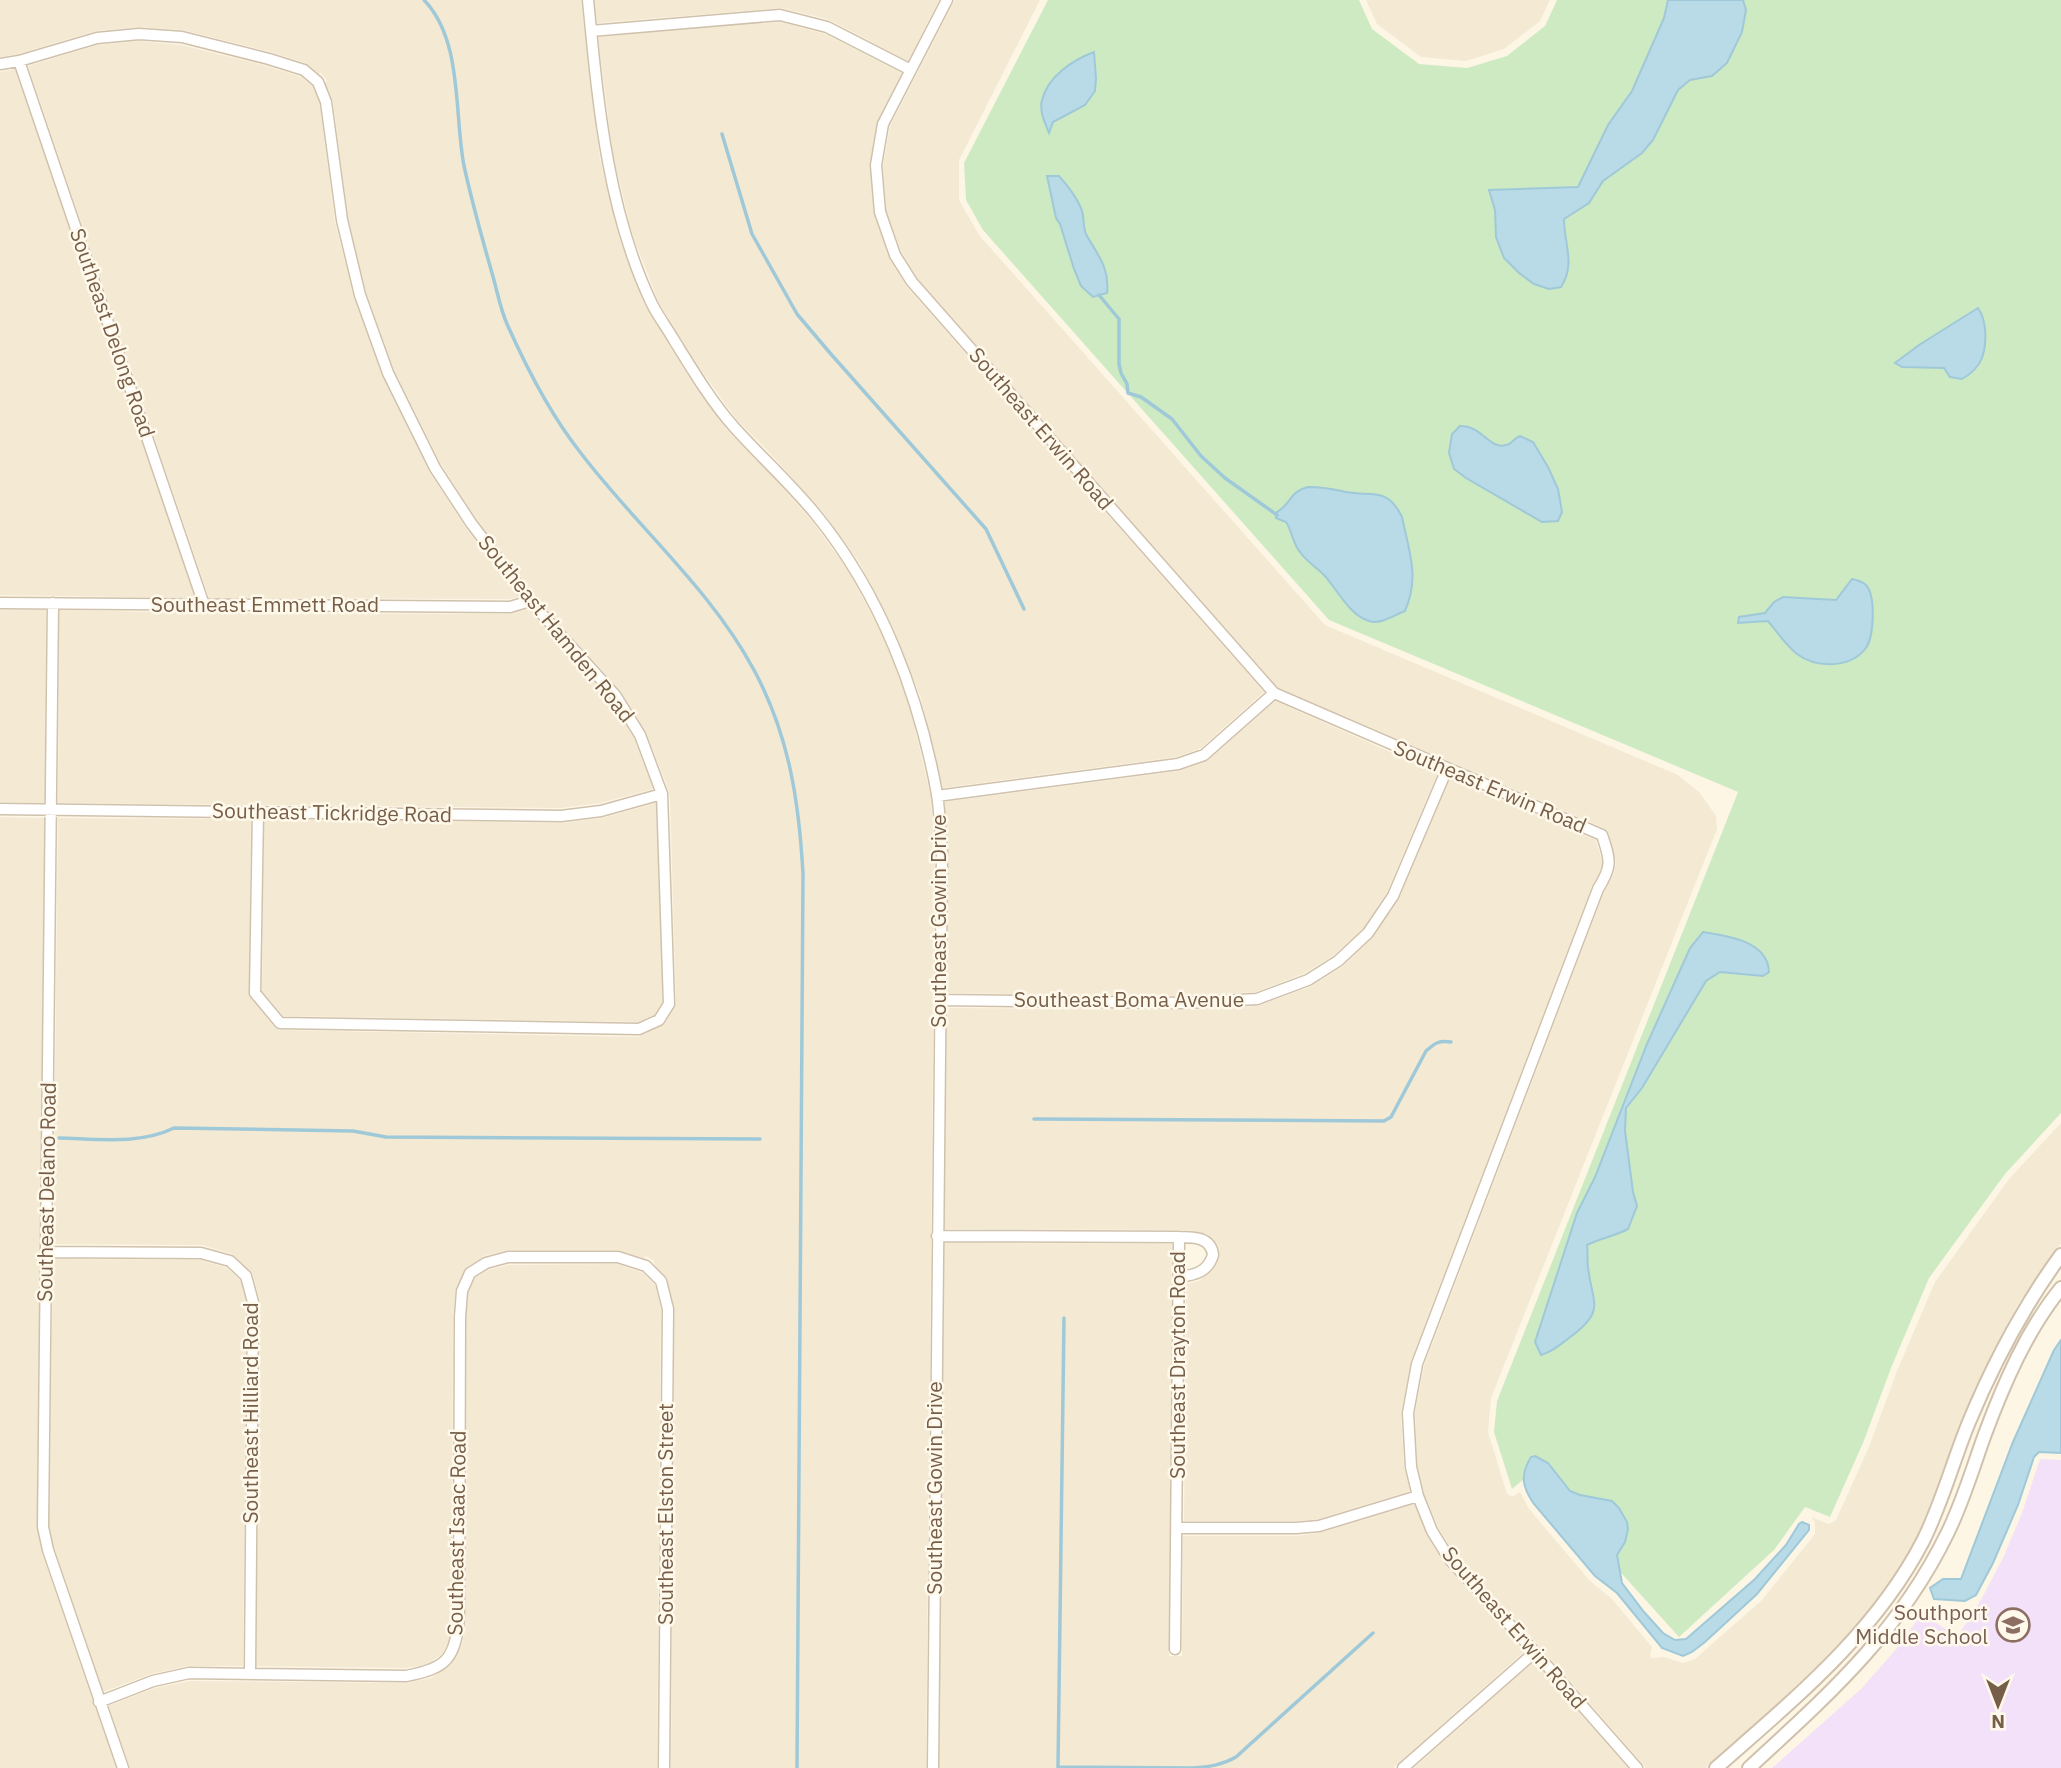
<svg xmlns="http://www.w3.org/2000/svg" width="2061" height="1768" viewBox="0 0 2061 1768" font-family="'IBM Plex Sans',sans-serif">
  <rect width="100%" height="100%" fill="#fdf6e5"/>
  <!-- residential -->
  <path fill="#f4e9d3" d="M0,0H581L600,159L619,237L646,307L687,374L727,430L757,459L812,521L848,570L882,634L909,703L931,797L935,853L926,1768H671L674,1309L667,1279L654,1264V1261L646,1256L644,1258L618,1250H508L484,1256L467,1267L456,1287L453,1316L452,1618L450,1639L443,1653L428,1664L405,1668L256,1666L260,1302L253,1274L232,1254L202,1245L53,1244L58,818L251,819L249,993L251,998L275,1028L279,1030L639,1037L665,1024L676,1004L670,799L667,786L646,732L620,691L536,597L534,592H532L476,519L441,464L394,370L366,292L348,218L333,101L325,83L327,81L321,73L319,74L306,63L271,52L183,30L139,27L95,31L18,54L0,57Z
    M594,0H939L908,61L830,20L782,8L597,23Z
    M955,0H1040L959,160V200L979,235L1325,625L1678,775L1700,793L1716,816L1717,829L1491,1398L1488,1432L1507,1494L1512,1497L1520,1492L1529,1509L1590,1581L1612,1599L1652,1647L1650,1656L1652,1658L1664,1657L1683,1663L1695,1659L1762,1600L1815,1534V1522L1811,1517L1829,1524L1836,1520L1869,1447L1897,1371L1935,1282L2009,1179L2061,1123V1243L2018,1304L1992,1353L1962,1421L1944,1475L1917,1538L1889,1585L1848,1636L1817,1669L1706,1768H1646L1536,1642L1455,1555L1438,1527L1424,1494L1417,1466L1415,1413L1424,1366L1604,892L1613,876L1616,863L1608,832L1604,828L1277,687L917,278L901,251L886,210L883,166L890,126Z
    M1366,0H1550L1540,21L1504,49L1466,61L1421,57L1377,24Z
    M780,22L825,34L902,73L877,122L870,166L874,213L889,257L907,287L1264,692L1201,748L1176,757L942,788L921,698L893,628L859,562L822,511L766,449L737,420L698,366L658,301L632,233L613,156L598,37Z
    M139,41L181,45L267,66L301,77L313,87L320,105L335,222L354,297L382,375L430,473L466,528L518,597L509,599L209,598L28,66L98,45Z
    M15,69L188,576L195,598L0,595V72Z
    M528,609L610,700L634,738L653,789L600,803L561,808L58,803L59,610L199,613L200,614L205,613L510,614Z
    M0,610H46L45,803L0,802Z
    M1275,701L1438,773L1387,892L1364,928L1334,955L1305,973L1256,992L1185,996L947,993L948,853L944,802L1179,771L1208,760Z
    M1450,778L1596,840L1603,865L1601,871L1592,886L1411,1361L1401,1413L1404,1467L1410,1491L1318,1519L1296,1521H1184L1186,1284L1199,1281L1213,1270L1219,1257L1218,1245L1207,1234L1189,1230L944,1229L946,1008L1185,1010L1257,1006L1310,987L1342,967L1372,938L1398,901Z
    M656,803L663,1002L655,1014L638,1022L283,1016L262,991L264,819L561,823L603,818Z
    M0,817L45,818L37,1529L42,1553L116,1768H0Z
    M944,1243L1172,1244L1169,1656H1182L1183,1536H1296L1319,1533L1415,1504L1427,1535L1445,1565L1525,1651L1393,1768H939Z
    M53,1259L200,1260L227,1268L241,1281L247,1303L243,1666H188L151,1674L103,1692L54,1548L49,1526Z
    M617,1264L643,1273L655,1285L661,1309L657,1768H130L108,1706L155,1688L190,1681L406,1683L431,1678L451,1665L462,1645L466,1618V1318L468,1293L475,1278L488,1270L509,1265Z
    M1534,1661L1628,1768H1414Z"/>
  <!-- education -->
  <path fill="#f3e1f9" d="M2040,1459L2061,1460V1768H1772L1861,1689L1899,1646L1922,1613L1957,1637L1982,1598L2004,1556L2022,1513Z"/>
  <!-- green -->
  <path fill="#ceeac3" d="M1048,0H1359L1372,29L1419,64L1467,68L1507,56L1545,26L1557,0H2061V1113L2005,1174L1929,1278L1891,1368L1863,1443L1830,1517L1805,1507L1774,1550L1679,1637L1531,1473L1512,1489L1494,1432L1497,1401L1738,792L1329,620L983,230L966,200L964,163Z"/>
  <!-- water -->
  <path fill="#b9dae7" stroke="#9fc9d8" stroke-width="2" d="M1668,0H1743L1746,10L1742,32L1727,63L1712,76L1690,80L1678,90L1653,140L1642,153L1603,181L1589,203L1564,219C1564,244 1576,264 1561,287L1549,289L1534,284L1519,273L1504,258L1496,237L1495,210L1489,190L1578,187L1608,125L1632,91L1664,18Z
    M1094,52L1096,78L1095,91L1085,105L1053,122L1049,133C1045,123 1039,111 1042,100C1048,76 1073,60 1094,52Z
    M1047,176H1059C1067,185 1076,196 1081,208C1085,217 1082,228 1087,236C1098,255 1110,269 1107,293L1093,297L1081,286L1074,269L1060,224L1056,218Z
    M1978,308C1987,320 1987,344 1982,358C1978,368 1971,374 1962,379L1950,377L1944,368L1902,367L1895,363L1919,345Z
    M1460,426C1482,425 1489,450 1506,445C1512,444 1514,438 1520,436L1533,442L1548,467L1558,489L1562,512L1558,521L1542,522L1466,478L1454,469L1449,453L1452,434Z
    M1308,487C1322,487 1333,489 1346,492C1372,497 1387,486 1402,517C1409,551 1420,577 1405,611C1394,615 1381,625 1369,621C1349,615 1337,589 1324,575C1316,567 1306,561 1300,552C1293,544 1292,531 1286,522L1276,518L1277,512C1291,504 1290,491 1308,487Z
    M1852,579C1857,580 1862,581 1866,585C1876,596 1874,636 1866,648C1850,669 1816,668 1797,654C1786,645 1777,632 1768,621L1738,623L1739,617L1765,613L1774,602L1783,597L1836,600Z
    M1703,932C1728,936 1768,941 1769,972L1763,976L1720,972L1706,981L1642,1088L1626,1108L1625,1131L1633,1192L1637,1206L1628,1229C1615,1236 1601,1238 1587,1245C1588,1252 1587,1260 1588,1267C1592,1304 1607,1310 1569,1338C1560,1345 1552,1352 1541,1355L1535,1342L1577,1213L1595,1177L1647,1044L1690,948Z
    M2061,1340V1453L2039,1452L2034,1457L2018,1505L1993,1563L1976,1595L1965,1601L1934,1599L1930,1588L1943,1579H1961L2013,1442L2054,1350Z
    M1535,1456L1548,1463L1570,1491L1580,1495L1612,1501L1619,1508L1627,1522L1628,1529L1625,1542L1617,1555L1622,1583L1644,1612L1663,1633L1675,1640L1686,1639L1755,1579L1786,1545L1799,1524L1802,1522L1809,1525V1530L1757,1594L1705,1642L1692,1652L1683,1656L1662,1648L1617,1593L1595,1576L1534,1504C1522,1487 1520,1475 1531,1457Z"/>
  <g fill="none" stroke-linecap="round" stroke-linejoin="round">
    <!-- stream -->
    <path stroke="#9fc9d8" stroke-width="3.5" d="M424,0C463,40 454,114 464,166C472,202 482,238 492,273C497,290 500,308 507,324C527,369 550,414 580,452C636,526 710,588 754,670C789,735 799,801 803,874L797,1768
      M722,134L752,234L797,314L830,353L986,529L1024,609
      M1099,295L1119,319V364L1121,373L1127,384L1128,393L1141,397L1172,419L1201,456L1225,478L1277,515
      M1034,1119L1384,1121L1391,1117L1426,1051C1435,1043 1439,1040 1451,1042
      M59,1138C98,1139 139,1145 174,1128L353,1131L386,1137L760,1139
      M1064,1318L1058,1767L1192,1768C1209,1767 1222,1765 1236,1757L1373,1633"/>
    <defs>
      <path id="minor" d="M588,0C598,102 607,210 652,304C658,316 667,328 674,340C692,369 711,401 734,427C761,457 791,484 817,516C881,595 919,695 937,794C940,813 940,833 942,852L933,1768
        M947,0L883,124L876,165L880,212L895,255L912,282L1274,693L1602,835C1610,860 1613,865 1598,889L1417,1364L1408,1413L1411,1467L1418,1496L1432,1531L1450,1560L1535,1652L1637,1768
        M591,31L780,15L827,27L911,70
        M19,61L204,605
        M0,64L19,61L97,38L139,34L182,37L269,59L304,70L318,82L326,102L342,220L360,295L388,373L435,468L471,523L530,601L615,695L640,735L662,794L669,1004L659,1020L639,1029L280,1023L255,993L258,812
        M0,603L510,607L530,601
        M53,603L43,1527L48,1550L123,1768
        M937,796L1178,764L1204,755L1274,693
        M0,809L561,816L601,811L662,794
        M940,1000L1185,1003L1257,999L1308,980L1338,961L1368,933L1393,896L1447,769
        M937,1236L1179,1237L1175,1649
        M1179,1237C1194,1237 1211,1237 1213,1255C1208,1272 1195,1275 1179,1277
        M46,1252L201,1253L230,1261L246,1276L253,1302L250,1673
        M1177,1528H1296L1319,1526L1418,1496
        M99,1702L153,1681L189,1673L406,1676C446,1668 455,1660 459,1618L460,1317L462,1291L470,1273L486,1263L508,1257H618L646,1266L661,1281L668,1309L664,1768
        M1403,1768L1535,1652"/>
      <path id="tertiary" d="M1716,1768C1793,1700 1875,1634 1923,1541C1942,1503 1953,1461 1969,1422C1994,1362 2023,1307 2061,1255
        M1749,1768C1829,1694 1898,1634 1947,1534C1963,1502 1973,1467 1985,1434C2004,1383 2027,1330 2061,1288"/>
    </defs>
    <!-- minor casing -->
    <use href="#minor" stroke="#d0c1ad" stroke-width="13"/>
    <!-- tertiary casing -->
    <use href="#tertiary" stroke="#d0c1ad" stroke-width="16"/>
    <!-- minor -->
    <use href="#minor" stroke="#fff" stroke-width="10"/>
    <!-- tertiary -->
    <use href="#tertiary" stroke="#fff" stroke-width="12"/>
  </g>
  <!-- icons -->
  <defs>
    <symbol id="school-ring" viewBox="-11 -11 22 22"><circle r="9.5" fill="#fff9eb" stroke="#8d6e63" stroke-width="1.5"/><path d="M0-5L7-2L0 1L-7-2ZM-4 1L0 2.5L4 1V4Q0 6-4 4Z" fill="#8d6e63"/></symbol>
  </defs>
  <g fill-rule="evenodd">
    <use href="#school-ring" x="1994" y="1606" width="38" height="38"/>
  </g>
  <g text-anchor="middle" stroke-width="5" stroke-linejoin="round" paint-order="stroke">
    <!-- street labels -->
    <g font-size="21" fill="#765e49" stroke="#fff9eb">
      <text transform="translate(112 333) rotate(71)" y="7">Southeast Delong Road</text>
      <text transform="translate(1041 429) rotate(49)" y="7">Southeast Erwin Road</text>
      <text x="265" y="612">Southeast Emmett Road</text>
      <text transform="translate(556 629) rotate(51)" y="7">Southeast Hamden Road</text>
      <text transform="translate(1490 787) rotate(23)" y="7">Southeast Erwin Road</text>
      <text transform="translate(332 813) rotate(1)" y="7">Southeast Tickridge Road</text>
      <text transform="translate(939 921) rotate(-90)" y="7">Southeast Gowin Drive</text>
      <text x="1129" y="1007">Southeast Boma Avenue</text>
      <text transform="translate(47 1192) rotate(-89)" y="7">Southeast Delano Road</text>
      <text transform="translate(1178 1365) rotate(-90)" y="7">Southeast Drayton Road</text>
      <text transform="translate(251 1413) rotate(-90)" y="7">Southeast Hilliard Road</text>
      <text transform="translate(935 1488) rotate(-90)" y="7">Southeast Gowin Drive</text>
      <text transform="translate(666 1514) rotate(-90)" y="7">Southeast Elston Street</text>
      <text transform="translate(457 1533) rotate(-89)" y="7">Southeast Isaac Road</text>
      <text transform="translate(1514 1628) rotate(49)" y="7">Southeast Erwin Road</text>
    </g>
    <!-- education labels -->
    <g font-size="21" fill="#785e54" stroke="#fff9eb" text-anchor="end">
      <text x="1988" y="1620">Southport<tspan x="1988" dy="24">Middle School</tspan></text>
    </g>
  </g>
  <!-- north arrow -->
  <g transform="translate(1998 1705) rotate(180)" stroke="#fff9eb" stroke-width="5" paint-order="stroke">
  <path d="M0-5L12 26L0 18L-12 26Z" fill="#765e49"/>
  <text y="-10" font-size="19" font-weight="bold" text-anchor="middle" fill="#765e49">N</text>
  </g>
</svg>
